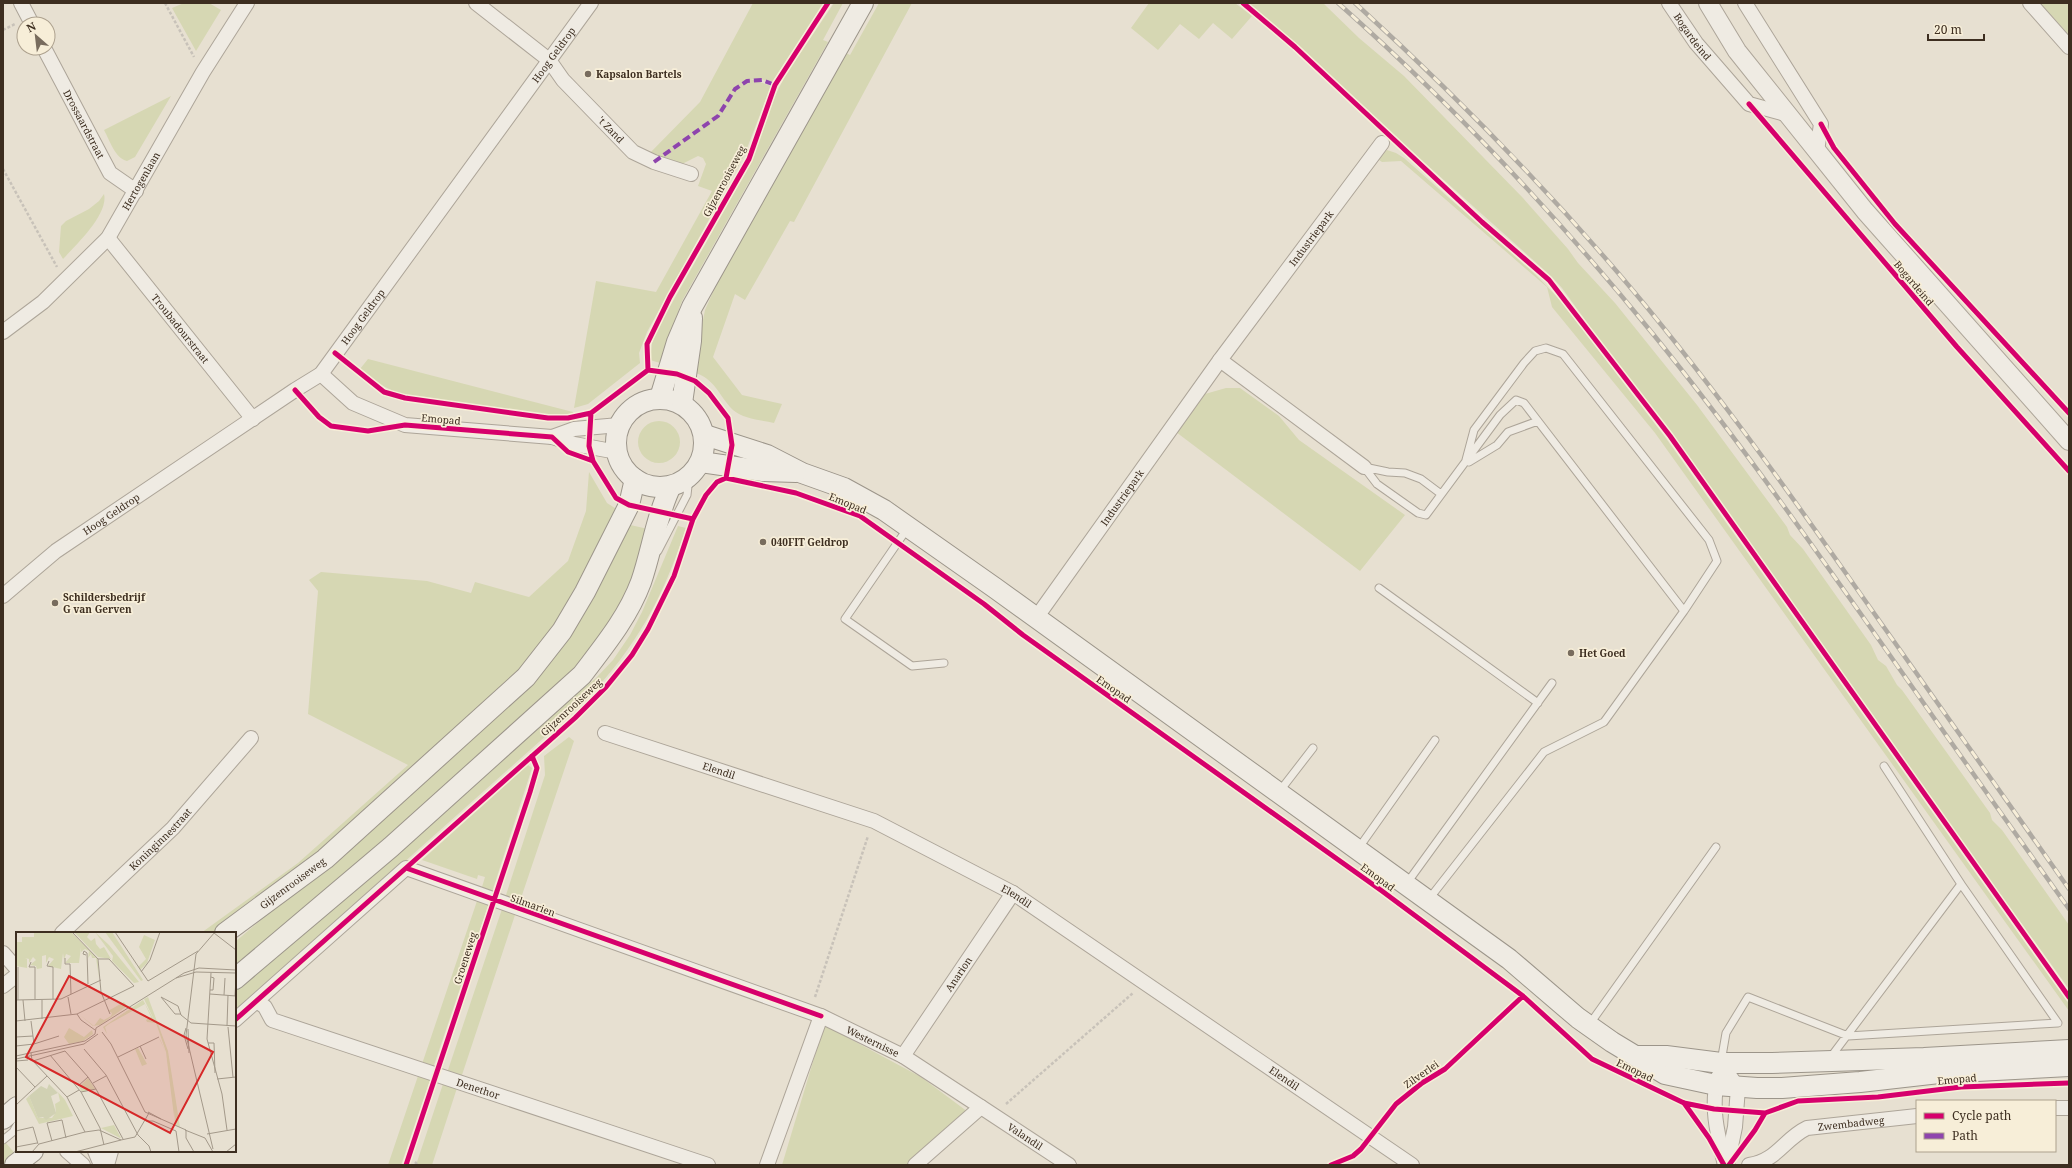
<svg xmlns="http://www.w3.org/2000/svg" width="2072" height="1168" viewBox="0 0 2072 1168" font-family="'Noto Serif',serif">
  <rect width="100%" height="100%" fill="#e7e0d1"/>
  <!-- green -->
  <path fill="#d6d7b3" d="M184,3H209L221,10L196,51L172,8Z
    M753,3H824L772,82L760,79H751L771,86L744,156L647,332L639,353L640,363L588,404L574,408L596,281L656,292L712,191L698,186L706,164L703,158L698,156L680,165L648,155L700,102Z
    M834,3H843L823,40L828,42L682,301L660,363L650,360L652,343L659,326L750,165L775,96L785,76Z
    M879,3H912L794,222L790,221L745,300L735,294L713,357L742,395L782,404L774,423C761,420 743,419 733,410C718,395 716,379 693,372L705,310L717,283L846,53L850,55Z
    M1149,3H1235L1252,16L1232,39L1213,23L1199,39L1180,24L1158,50L1131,28Z
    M1246,3H1323L1359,38L1404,76L1523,198L1568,249L1578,263L1615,303L1697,405L1787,527L1790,535L1803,549L1871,645L1878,660L1886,666L1897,685L1902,690L1990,813L1992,820L2002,830L2069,925V989L1562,288L1551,276Z
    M2040,3H2069V35Z
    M171,96L135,157L127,161C115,158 110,141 104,130Z
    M1387,150L1396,153L1404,158L1536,275L1559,299L1665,437L2063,996L2069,1004V1011L1655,433L1552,307L1547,287L1401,161L1382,162L1376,158Z
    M104,194C109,214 76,245 63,259L59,252L61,226L66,221L89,209L99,201Z
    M368,359L573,412L574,415H543L400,394L383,386L360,369Z
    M1226,388H1240L1279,416L1299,440L1405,515L1360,571L1176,432L1205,394Z
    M638 442a21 21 0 1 1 42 0a21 21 0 1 1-42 0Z
    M589,472L607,503L618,510L545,646L312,862L214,933H201L298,863L408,765L308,714L318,591L309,580L321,572L427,581L471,593L475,582L529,597L568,561L586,511Z
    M626,524L648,529L640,561L622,605L596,649L235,974V942L367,829L511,701Z
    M678,526L686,528C662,600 637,646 585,701L235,1013V988L492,763L596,678L613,660L630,635L642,612Z
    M569,737L574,741L519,904L505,898L545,775L544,756Z
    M528,765L532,768L492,892L482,887L485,877L478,875L477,879L422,860Z
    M478,898L489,903L433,1068L422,1064Z
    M502,909L515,915L461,1078L447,1073Z
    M824,1025L921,1077L968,1112L909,1165H782Z
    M418,1076L430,1080L401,1165H388Z
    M443,1084L457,1088L432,1165H416Z
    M6,1143L17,1156L3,1165V1145Z"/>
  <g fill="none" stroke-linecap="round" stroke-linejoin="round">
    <defs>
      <path id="service" d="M1466,460L1474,430L1524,363L1535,351L1546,348L1563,354L1709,540L1717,561L1684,611
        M1469,462L1497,445L1508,432L1538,421
        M1364,467L1377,484L1418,513L1426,515L1500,415L1516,400L1524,403L1684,611L1604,722L1544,752L1429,899
        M1364,467L1388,472L1405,473L1421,479L1441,494
        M907,529L845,619L912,666L944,663
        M658,551L687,495L689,477
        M1379,588L1538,703
        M1279,792L1313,748
        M1358,849L1435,740
        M1407,883L1552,683
        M1589,1025L1716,847
        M1830,1058L1961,884L1884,766
        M1721,1062L1726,1033L1748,997L1848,1036L2058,1023L1961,884
        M3,1140L13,1132L17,1125"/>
      <g id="minor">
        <path d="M21,3L32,24"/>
        <path id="s1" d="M476,3L549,60L563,80L633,152L654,162L691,174"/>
        <path id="s2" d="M1669,3L1696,43L1749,104L1789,115"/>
        <path d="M1745,3L1821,124L1817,151"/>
        <path d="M2030,3L2069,47"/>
        <path id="s3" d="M44,48L110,173L136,191"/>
        <path id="s4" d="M108,238L253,419"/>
        <path id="s5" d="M3,332L43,302L108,238L203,72L247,3"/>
        <path d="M1220,360L1364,467"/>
        <path d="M321,374L353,403L405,425L552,437L574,444L617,452"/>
        <path d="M552,437L574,429L619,425"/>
        <path id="s6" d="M3,596L56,551L295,390L321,374L591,3"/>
        <path id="s7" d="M1036,618L1220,360L1382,143"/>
        <path id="s8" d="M605,733L874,821L1013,893L1412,1165"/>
        <path id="s9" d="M62,933L173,828L251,738"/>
        <path d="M3,953L17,969"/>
        <path d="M3,986L17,975"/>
        <path id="s10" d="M257,1001L265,1007L272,1020L708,1165"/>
        <path d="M235,1020L406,868L821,1016"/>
        <path id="s11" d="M903,1056L1013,893"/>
        <path d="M1721,1063L1738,1088L1735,1127L1727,1165"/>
        <path d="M1718,1077C1710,1108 1718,1136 1725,1165"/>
        <path id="s12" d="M981,1107L1069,1165"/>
        <path d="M2055,1108H2069"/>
        <path d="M67,1151L83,1165"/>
        <path d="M95,1151L101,1165"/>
        <path d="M107,1165L111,1151"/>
        <path id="s13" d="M767,1165L821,1016L903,1056L981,1107L915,1165"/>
        <path id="s14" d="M1749,1165C1777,1161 1784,1139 1807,1128L1917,1116"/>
      </g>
      <path id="tertiary" d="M1708,3L1737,51L1865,211L2069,441"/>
      <g id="secondary">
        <path d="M660,398L677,342L692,307L863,3"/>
        <circle cx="660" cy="443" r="44"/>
        <path d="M682,403L691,341L692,318"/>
        <path d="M705,435L767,455L802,473L844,488L884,510L995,588L1509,959L1578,1018L1612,1042L1665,1074L1716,1085L1757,1088H1782L1860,1082L1939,1073L2069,1066"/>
        <path d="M701,462L763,471L796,472"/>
        <path id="s15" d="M225,933L325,859L526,677L562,631L585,592L629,505L635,479"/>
        <path d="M235,979L391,847L582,675C604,646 628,617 641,582C652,550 656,517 671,486"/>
        <path d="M1637,1056H1666L1721,1063H1772L1924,1058L2069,1050"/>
        <path d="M3,1119L17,1107"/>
        <path d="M15,1165L33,1151"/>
      </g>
    </defs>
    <!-- service casing -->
    <use href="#service" stroke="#ada599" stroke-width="9"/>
    <!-- minor casing -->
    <use href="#minor" stroke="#ada599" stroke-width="16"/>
    <!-- tertiary casing -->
    <use href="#tertiary" stroke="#ada599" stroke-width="20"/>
    <!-- secondary casing -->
    <use href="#secondary" stroke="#9c958a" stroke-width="22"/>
    <!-- path -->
    <path stroke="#c8c2b9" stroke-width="2.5" stroke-dasharray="3 2" stroke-linecap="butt" d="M165,3L194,57
      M3,30L15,24
      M3,169L57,267
      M815,997L868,836
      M1006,1104L1133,993
      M415,1162L418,1165"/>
    <!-- service -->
    <use href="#service" stroke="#efebe3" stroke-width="7"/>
    <!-- minor -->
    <use href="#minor" stroke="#efebe3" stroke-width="14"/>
    <!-- tertiary -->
    <use href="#tertiary" stroke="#efebe3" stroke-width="18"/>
    <!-- secondary -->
    <use href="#secondary" stroke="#efebe3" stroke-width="20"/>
    <defs>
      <path id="rail" d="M1338,3C1452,104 1557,216 1653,334C1727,425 1795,521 1863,617C1931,714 2000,812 2069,909
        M1355,3C1448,88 1537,178 1619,274C1707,377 1786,488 1864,599C1932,696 2001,792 2069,889"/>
    </defs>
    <!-- rail casing -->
    <use href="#rail" stroke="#afaaa2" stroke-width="4.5"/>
    <!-- rail -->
    <use href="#rail" stroke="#f7eed8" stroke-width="3" stroke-dasharray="9" stroke-linecap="butt"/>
    <!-- quiet -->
    <path stroke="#8e44ad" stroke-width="4" stroke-dasharray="8 4" stroke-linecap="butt" d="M654,162L718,116L735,89L747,81L762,80L775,85"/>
    <defs>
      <path id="cycleway" d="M1243,3L1295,47L1482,222L1549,280L1670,436L2069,997
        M1749,104L1957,347L2069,471
        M1821,124L1834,148L1895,224L2069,413
        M335,353L384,392L405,398L548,418H568L591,413
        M648,370L647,344L670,297L749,159L775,85L828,3
        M295,390L319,417L331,426L368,431L405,425L552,437L568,452L593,461
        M693,519L629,505L616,498L593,461L589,446L591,413L648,370L677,374L695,381L709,393L728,418L732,445L726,478
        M406,868L575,718L606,687L632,655L648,629L674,576L693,519L706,495L717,482L726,478L796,493L860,516L984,604L1023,635L1382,891L1523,996L1592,1059L1684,1103L1714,1109L1765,1113L1798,1101L1878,1097L1961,1087L2069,1083
        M235,1020L406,868L821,1016
        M1684,1103L1709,1138L1724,1165
        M406,1165L530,792L537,768L532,756
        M1331,1165L1353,1156L1361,1149L1396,1104L1422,1083L1445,1069L1523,996
        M1729,1165L1755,1130L1765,1113"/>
    </defs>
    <!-- cycleway casing -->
    <use href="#cycleway" stroke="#f7eed8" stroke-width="8"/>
    <!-- cycleway -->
    <use href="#cycleway" stroke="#d6006c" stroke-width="5"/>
  </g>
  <!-- markers -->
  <g fill="#786c5e" stroke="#f7eed8" stroke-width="1.5">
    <circle cx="588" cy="74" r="4"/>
    <circle cx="763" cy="542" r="4"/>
    <circle cx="55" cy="603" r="4"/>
    <circle cx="1571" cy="653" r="4"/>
  </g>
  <g text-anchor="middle" stroke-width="3.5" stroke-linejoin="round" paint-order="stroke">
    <!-- street labels -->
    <g font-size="10" fill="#3d2e20" stroke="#f7eed8">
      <text dy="4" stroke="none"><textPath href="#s2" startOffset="41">Bogardeind</textPath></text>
      <text dy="4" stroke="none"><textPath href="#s6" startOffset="783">Hoog Geldrop</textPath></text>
      <text dy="4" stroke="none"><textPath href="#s3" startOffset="86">Drossaardstraat</textPath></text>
      <text dy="4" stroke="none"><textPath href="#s1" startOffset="186">'t Zand</textPath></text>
      <text dy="4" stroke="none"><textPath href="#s5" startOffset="207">Hertogenlaan</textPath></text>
      <text transform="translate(724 181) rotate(-62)" y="4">Gijzenrooiseweg</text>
      <text dy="4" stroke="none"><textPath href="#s7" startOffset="469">Industriepark</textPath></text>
      <text transform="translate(1914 283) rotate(50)" y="4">Bogardeind</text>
      <text dy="4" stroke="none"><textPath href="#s6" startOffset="459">Hoog Geldrop</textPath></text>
      <text dy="4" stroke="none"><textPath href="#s4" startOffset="116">Troubadourstraat</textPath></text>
      <text transform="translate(441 419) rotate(5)" y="4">Emopad</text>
      <text dy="4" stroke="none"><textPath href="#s7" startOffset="148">Industriepark</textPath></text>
      <text transform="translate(848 503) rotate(22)" y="4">Emopad</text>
      <text dy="4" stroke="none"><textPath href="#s6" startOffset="136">Hoog Geldrop</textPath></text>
      <text transform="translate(1114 689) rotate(35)" y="4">Emopad</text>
      <text transform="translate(571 707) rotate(-43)" y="4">Gijzenrooiseweg</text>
      <text dy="4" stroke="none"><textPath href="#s8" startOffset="120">Elendil</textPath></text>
      <text dy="4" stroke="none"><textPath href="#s9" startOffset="136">Koninginnestraat</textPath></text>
      <text transform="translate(1378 877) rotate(36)" y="4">Emopad</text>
      <text dy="4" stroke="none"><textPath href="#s15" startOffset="84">Gijzenrooiseweg</textPath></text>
      <text dy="4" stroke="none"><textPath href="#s8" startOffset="444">Elendil</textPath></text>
      <text transform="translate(533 905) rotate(20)" y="4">Silmarien</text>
      <text transform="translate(465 958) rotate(-72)" y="4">Groeneweg</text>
      <text dy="4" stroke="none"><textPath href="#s11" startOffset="99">Anarion</textPath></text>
      <text dy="4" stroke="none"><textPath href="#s13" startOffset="216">Westernisse</textPath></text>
      <text transform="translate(1635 1070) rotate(26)" y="4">Emopad</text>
      <text transform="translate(1421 1074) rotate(-35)" y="4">Zilverlei</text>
      <text dy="4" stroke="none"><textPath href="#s8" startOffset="768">Elendil</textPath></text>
      <text transform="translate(1957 1079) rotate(-5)" y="4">Emopad</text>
      <text dy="4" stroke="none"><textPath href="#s10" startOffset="242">Denethor</textPath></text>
      <text dy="4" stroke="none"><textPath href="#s14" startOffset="114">Zwembadweg</textPath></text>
      <text dy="4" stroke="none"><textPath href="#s12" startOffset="53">Valandil</textPath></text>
    </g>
    <!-- poi labels -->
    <g font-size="10" font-weight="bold" fill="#3d2e20" stroke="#f7eed8" text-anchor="start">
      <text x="596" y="78">Kapsalon Bartels</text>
      <text x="771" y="546">040FIT Geldrop</text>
      <text x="63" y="601">Schildersbedrijf<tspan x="63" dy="12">G van Gerven</tspan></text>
      <text x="1579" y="657">Het Goed</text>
    </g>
  </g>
  <!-- overview -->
  <g transform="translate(16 932)">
    <rect width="220" height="220" fill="#e7e0d1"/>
    <path d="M18,0H55L81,26L82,30L83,46L80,26H76L75,22L72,26L73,19L69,17L65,20V15L63,31H49L55,24L50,22L48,28L47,21L45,37L32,34L38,27L33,25L30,31V23L26,24V36L21,37L20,34L14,33L20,28L17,25L13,31V27L9,26L11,27V36L0,34V10H6V5H18ZM58,0H74L71,5L75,9L79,6L80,12L84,17L88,15L95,27L82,25ZM79,0L93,13L123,50L118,51L96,29L97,24ZM89,0H96L127,48L125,49ZM128,3L139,8L131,31L124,38L122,35L130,27L123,15ZM132,65L152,119L164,195L160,193L158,178L159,192L150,121L143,106L144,107L150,121L151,127L150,120L140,91L131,90L130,88L135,85L129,72L93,92L89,95L91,102L87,95L127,68L139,90L128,67ZM108,70L111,74L84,93L77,94L64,83L78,94L84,86L88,88L95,84L96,81L92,79ZM53,96L68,105L76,98L77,102L67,109L53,112L48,105ZM122,116L131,132L126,134L119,117ZM72,146L79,157L66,160L63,155ZM33,150L49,168L57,184L23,192L10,167L13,164L22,186H36L40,180L39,172L44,169L42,160ZM98,193L105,206H104L85,196Z" fill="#d6d7b3"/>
    <path d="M33,152L42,161L35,164L40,181L30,188L27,185L22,186L13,164L25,154L31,157Z" fill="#d1d1b3"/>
    <path fill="none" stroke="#a3998a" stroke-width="1" d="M56,0L82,27L85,60L94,82M99,0L132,49L182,19M198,1L220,18M70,23L67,22L68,19L71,21L72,52M49,26V32H54L55,62M33,29L31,34L37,35V67M15,30L13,35H19V67M2,35V68M125,40L134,28L144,0M195,41L191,107L206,162L211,198M160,46L180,40L220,41M194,58H197L198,46L195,45M194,62L220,64M208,63L209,46M219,64L220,46M52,65L55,82M0,68L45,67L85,48M7,68L9,89M26,68V87M61,82L65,88L79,98M165,82H159L145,65L162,74L165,83L175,91L220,94M0,89L61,82L118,54L93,27H82M15,89L18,112M211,94L212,63M212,95L217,145M170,96L168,103L172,117M172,97L173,121M86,100L95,112L129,180L170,198M0,105L17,104M192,111H198L199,141M0,114L18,112L43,104M124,114L130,127M68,117L90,143L122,203L133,214L135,220M15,121L16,128L51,165L69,200M34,123L65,160L80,157L72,145L62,154M0,124L69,109L79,102L80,96L168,41L183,36L220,38M102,125L143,105M0,127L68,112L82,102M0,129L12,128M17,129L49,119L72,145M0,135L19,155M201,147L220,145M77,151L90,144M80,157L107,207M65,160L84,196L88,213M51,165L63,158M0,173L31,144M132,180L145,187M130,189H137L160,199L163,220M169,198L189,206L197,220M170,198V206L178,220M0,199L17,195L22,212M191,202L220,197M36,209L31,191L46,188L50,206M0,215L21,211M197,217L170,103L180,22L199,0M16,220L23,212L69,200L83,198L105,208L119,205L133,181M59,220L105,208M210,220L220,212"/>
    <path fill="#d62828" fill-opacity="0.15" stroke="#d62828" stroke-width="2" d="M53,44L197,120L154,201L10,125Z"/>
    <rect width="220" height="220" fill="none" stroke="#3d2e20" stroke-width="2"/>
  </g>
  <!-- border -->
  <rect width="2072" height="1168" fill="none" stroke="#3d2e20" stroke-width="8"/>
  <!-- legend -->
  <rect x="1916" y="1100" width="140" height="52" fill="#f7eed8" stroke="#ada18e"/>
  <rect x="1924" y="1113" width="20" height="6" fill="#d6006c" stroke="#ada18e"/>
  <text x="1952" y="1120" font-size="12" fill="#3d2e20">Cycle path</text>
  <rect x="1924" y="1133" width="20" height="6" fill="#8e44ad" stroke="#ada18e"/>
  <text x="1952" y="1140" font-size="12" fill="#3d2e20">Path</text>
  <!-- north arrow -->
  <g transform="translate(36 36) rotate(332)"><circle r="19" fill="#f7eed8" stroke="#ada18e"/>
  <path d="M0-3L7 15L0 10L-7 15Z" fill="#786c5e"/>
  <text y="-6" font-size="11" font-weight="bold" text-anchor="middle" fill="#3d2e20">N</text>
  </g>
  <!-- scale -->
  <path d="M1928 34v6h56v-6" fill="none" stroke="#3d2e20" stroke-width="2"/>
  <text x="1934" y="34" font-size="12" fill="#3d2e20" stroke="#f7eed8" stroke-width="3" paint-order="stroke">20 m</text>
</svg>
